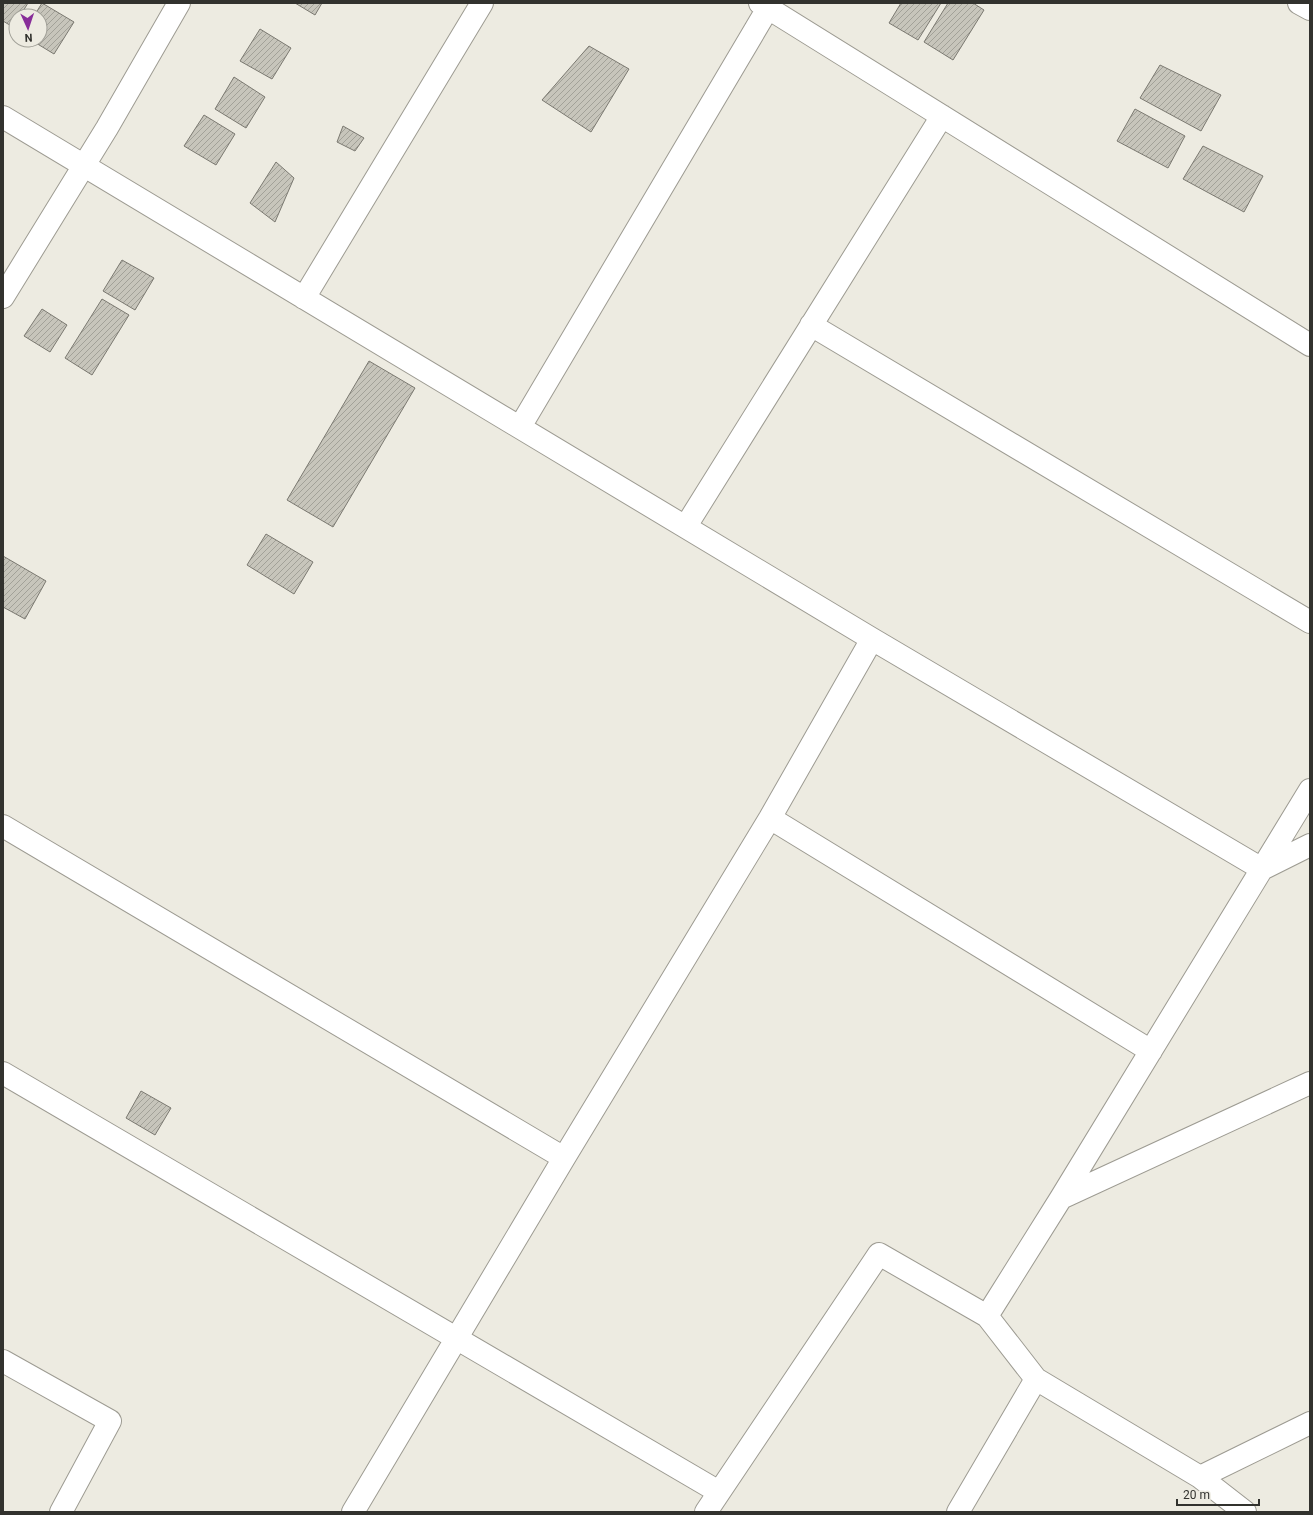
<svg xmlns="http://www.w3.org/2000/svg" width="1313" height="1515" viewBox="0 0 1313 1515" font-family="Roboto,sans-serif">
  <defs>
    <pattern id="building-hatch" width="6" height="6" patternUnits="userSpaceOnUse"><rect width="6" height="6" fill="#c7c5bb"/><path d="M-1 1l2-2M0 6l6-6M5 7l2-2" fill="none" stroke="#a2a198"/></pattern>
  </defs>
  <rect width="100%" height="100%" fill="#edebe1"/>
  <!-- building -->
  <path fill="url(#building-hatch)" stroke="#7b7971" d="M3,3H28L20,16H16V23L13,27L3,21Z
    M42,3L74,22L54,54L31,40H40V16H34Z
    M295,3H322L315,15Z
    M901,3H941L918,40L889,23Z
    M948,3H973L984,10L953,60L924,42Z
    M260,29L291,48L272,79L240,61Z
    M589,46L629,69L591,132L542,100Z
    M1160,65L1221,95L1201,131L1140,98Z
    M234,77L265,97L246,128L215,109Z
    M1135,109L1185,136L1168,168L1117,141Z
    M204,115L235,134L216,165L184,146Z
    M343,126L364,138L355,151L337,142Z
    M1203,146L1263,176L1244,212L1183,179Z
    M276,162L294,178L275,222L250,203Z
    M122,260L154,278L135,310L103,291Z
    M102,299L129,315L92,375L65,358Z
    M42,309L67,325L50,352L24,336Z
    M369,361L415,388L333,527L287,500Z
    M266,534L313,562L294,594L247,565Z
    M3,556L46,581L25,619L3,607Z
    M141,1091L171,1108L155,1135L126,1118Z"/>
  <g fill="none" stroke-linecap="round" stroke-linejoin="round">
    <defs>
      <path id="street" d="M760,3L1310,345
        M1299,3L1310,9
        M3,117L872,639L1262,869L1310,845
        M3,297L107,128L179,3
        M304,298L482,3
        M811,325L1310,622
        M520,427L771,3
        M686,526L942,116
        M770,818L1151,1051
        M3,826L564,1158
        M3,1073L719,1492
        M1061,1198L1310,1083
        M987,1316L1061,1198L1310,790
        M3,1361L110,1421L61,1512
        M1200,1477L1310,1423
        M353,1512L564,1158L770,818L872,639
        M706,1512L879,1254L987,1316L1036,1379L1200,1477L1245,1512
        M958,1512L1036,1379"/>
    </defs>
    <!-- street casing -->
    <use href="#street" stroke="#9d9b92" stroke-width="24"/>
    <!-- street -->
    <use href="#street" stroke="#fff" stroke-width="22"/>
  </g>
  <!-- border -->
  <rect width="1313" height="1515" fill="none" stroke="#32322e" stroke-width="8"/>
  <!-- north arrow -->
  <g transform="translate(28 28) rotate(177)"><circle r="19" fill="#edebe1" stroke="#a2a199"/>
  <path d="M0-3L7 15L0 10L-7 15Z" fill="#882d99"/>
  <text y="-6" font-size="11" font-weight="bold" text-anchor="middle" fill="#32322e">N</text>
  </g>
  <!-- scale -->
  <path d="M1177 1499v6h82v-6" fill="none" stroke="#32322e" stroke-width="2"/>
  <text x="1183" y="1499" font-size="12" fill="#32322e" stroke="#edebe1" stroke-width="3" paint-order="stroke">20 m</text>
</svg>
